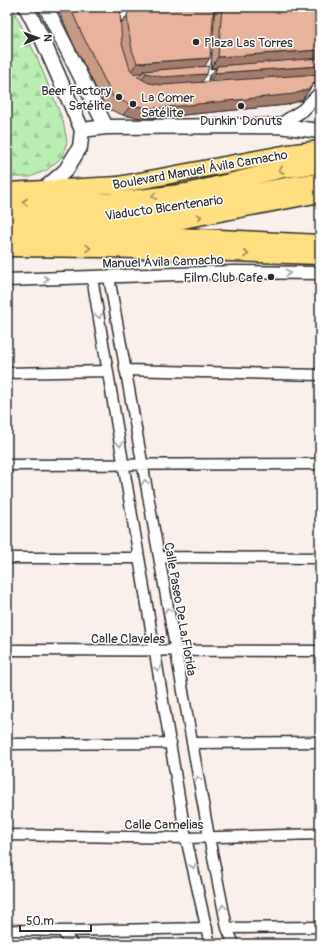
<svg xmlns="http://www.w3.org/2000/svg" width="327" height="951" viewBox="0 0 327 951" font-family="Pangolin,sans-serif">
  <defs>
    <pattern id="forest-firs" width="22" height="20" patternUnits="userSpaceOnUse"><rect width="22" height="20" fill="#b9efb1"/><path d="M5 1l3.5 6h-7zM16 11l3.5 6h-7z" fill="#9fcd98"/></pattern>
  </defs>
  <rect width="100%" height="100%" fill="#faf0eb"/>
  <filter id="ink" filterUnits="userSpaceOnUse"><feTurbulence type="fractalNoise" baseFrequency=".025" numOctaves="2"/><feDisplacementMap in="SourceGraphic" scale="8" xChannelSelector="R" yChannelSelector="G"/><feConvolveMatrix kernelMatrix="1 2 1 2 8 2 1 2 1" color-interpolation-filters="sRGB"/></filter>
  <g filter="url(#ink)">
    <!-- forest -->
    <path fill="url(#forest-firs)" stroke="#728d6e" d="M7,7H12L38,60L63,121L67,142L62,157L47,170L30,177H7Z"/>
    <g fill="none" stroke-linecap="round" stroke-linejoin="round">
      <defs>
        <path id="service" d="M116,23C121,16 126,12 135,11
          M315,64L317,63L318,47
          M201,73L219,71
          M309,81L320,80
          M203,87L207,72L209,56"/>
        <path id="minor" d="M92,277L186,838L210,944
          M109,277L209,837L227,928L234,944
          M125,370L320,375
          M7,373L108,371
          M7,465L320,464
          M159,557L320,558
          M7,558H139
          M7,650L320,651
          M192,743L320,742
          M7,744L171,743
          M7,835L186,838L320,834
          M227,928L320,927
          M7,930L62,931L207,928
          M62,931L72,944"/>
        <path id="tertiary" d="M278,126L303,110L320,93
          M7,280L234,272L320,273"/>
        <path id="secondary" d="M26,7L40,34L82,130L80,147L66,170L43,190
          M46,7L106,127
          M82,130L106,127L278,126L320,131"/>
        <path id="primary" d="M7,191L118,185L288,153L320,149
          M7,248L103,249L320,256"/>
        <path id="trunk" d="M7,202H107L187,192L284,169L320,165
          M7,234H68L162,224L320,194"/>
        <path id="motorway" d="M7,219L118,216L190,205L296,185L320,183
          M68,234L119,239L178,237L320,244"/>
      </defs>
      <!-- service casing -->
      <use href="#service" stroke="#2b2b2b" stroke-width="8"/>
      <!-- minor casing -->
      <use href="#minor" stroke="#2b2b2b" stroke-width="13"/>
      <!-- tertiary casing -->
      <use href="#tertiary" stroke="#2b2b2b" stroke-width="15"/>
      <!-- secondary casing -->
      <use href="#secondary" stroke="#2b2b2b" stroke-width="17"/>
      <!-- primary casing -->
      <use href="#primary" stroke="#2b2b2b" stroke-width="19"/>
      <!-- trunk casing -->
      <use href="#trunk" stroke="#2b2b2b" stroke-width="19"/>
      <!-- motorway casing -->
      <use href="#motorway" stroke="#2b2b2b" stroke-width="21"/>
      <!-- service -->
      <use href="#service" stroke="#fff" stroke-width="5"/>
      <!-- minor -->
      <use href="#minor" stroke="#fff" stroke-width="10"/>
      <!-- tertiary -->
      <use href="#tertiary" stroke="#fff" stroke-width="12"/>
      <!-- secondary -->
      <use href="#secondary" stroke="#fff" stroke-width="14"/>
      <!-- primary -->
      <use href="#primary" stroke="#ffdf80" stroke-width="16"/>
      <!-- trunk -->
      <use href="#trunk" stroke="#ffdf80" stroke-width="16"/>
      <!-- motorway -->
      <use href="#motorway" stroke="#ffdf80" stroke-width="18"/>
    </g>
    <!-- wall -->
    <path fill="#c79a84" stroke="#2b2b2b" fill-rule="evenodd" d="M57,7H135L204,66L201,83L208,82L210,76L216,68H211L215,7H320L314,59L320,58V76H319L302,100L286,105L153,118H141L123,115L106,108L73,43ZM135,7L132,8L121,25L120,13V12L125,9ZM134,73H142L138,77Z"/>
    <!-- shaded-wall -->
    <path fill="#a27d6c" stroke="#2b2b2b" d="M123,7H135L125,9L118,13Z
      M320,50V51L314,60L217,66L216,68H211L218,57Z
      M210,58L203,69L143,71L142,73L129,74L137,63Z
      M320,66V76H319L302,100L286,105L153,118H141L123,115L131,105L208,84L215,73Z
      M146,73L207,74L200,85L154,88L139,83Z"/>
    <!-- building -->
    <path fill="#e7b39a" stroke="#2b2b2b" d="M70,7H123L120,13L122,43L130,69L138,77L149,83L162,85L320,74V75L309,89L294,94L160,108H148L131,105L113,97L81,32Z
      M135,7H214L210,58L137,63L132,50L128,26L127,15L132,8Z
      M222,7H320V50L218,57Z
      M320,58V66L215,73L217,66Z
      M209,66L207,74L162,77L146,73L143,71Z"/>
    <!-- one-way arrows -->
    <defs><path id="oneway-chevron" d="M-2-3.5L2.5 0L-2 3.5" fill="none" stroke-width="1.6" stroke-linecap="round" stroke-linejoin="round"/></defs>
    <g stroke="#958556">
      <use href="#oneway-chevron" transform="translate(281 170) rotate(169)"/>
      <use href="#oneway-chevron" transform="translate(154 196) rotate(173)"/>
      <use href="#oneway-chevron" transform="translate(25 202) rotate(180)"/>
      <use href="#oneway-chevron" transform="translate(199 217) rotate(-10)"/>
      <use href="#oneway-chevron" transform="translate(88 248) rotate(1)"/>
      <use href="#oneway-chevron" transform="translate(246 254) rotate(2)"/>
    </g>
    <g stroke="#a0a0a0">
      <use href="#oneway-chevron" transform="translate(288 273) rotate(1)"/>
      <use href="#oneway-chevron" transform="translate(46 279) rotate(-2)"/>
      <use href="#oneway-chevron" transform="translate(99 316) rotate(80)"/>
      <use href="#oneway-chevron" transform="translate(120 444) rotate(80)"/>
      <use href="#oneway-chevron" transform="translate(145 482) rotate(-100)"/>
      <use href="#oneway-chevron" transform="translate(168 610) rotate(-100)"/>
      <use href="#oneway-chevron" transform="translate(158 669) rotate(80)"/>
      <use href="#oneway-chevron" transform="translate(198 779) rotate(-100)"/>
      <use href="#oneway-chevron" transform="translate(193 866) rotate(78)"/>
      <use href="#oneway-chevron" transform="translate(223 907) rotate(-101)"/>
    </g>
  </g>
  <!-- markers -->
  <g fill="#2b2b2b" stroke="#fff" stroke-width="1.5">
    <circle cx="196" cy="42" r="4"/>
    <circle cx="119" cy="97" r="4"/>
    <circle cx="133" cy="104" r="4"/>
    <circle cx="241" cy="106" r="4"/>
    <circle cx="271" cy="277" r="4"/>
  </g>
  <g text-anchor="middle" stroke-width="3" stroke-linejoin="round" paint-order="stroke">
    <!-- poi labels -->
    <g font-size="13" fill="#2b2b2b" stroke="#fff" text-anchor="start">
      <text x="204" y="47">Plaza Las Torres</text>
      <text x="111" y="95" text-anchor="end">Beer Factory<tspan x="111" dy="15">Satélite</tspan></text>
      <text x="141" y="102">La Comer<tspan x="141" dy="15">Satélite</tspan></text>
      <text x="241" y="125" text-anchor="middle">Dunkin' Donuts</text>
      <text x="263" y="282" text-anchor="end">Film Club Cafe</text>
    </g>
    <!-- street labels -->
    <g font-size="13" fill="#2b2b2b" stroke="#fff">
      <text transform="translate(200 169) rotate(-10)" y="5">Boulevard Manuel Ávila Camacho</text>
      <text transform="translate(164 207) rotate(-8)" y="5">Viaducto Bicentenario</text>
      <text transform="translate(163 261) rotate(-2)" y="5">Manuel Ávila Camacho</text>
      <text transform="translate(181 609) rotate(80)" y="5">Calle Paseo De La Florida</text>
      <text x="128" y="643">Calle Claveles</text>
      <text x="164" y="829">Calle Camelias</text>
    </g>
  </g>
  <!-- margin -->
  <rect width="327" height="951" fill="none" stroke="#fff" stroke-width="24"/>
  <rect x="12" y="12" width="303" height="927" fill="none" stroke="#2b2b2b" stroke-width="1.5" filter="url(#ink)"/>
  <!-- north arrow -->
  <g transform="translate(38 38) rotate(89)" stroke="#ffffff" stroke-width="3" paint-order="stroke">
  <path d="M0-3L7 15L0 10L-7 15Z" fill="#2b2b2b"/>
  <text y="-6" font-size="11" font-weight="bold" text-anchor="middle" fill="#2b2b2b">N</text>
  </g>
  <!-- scale -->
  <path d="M20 925v6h71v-6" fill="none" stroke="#2b2b2b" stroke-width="2"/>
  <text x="26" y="925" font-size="12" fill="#2b2b2b" stroke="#ffffff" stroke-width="3" paint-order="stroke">50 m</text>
</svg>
